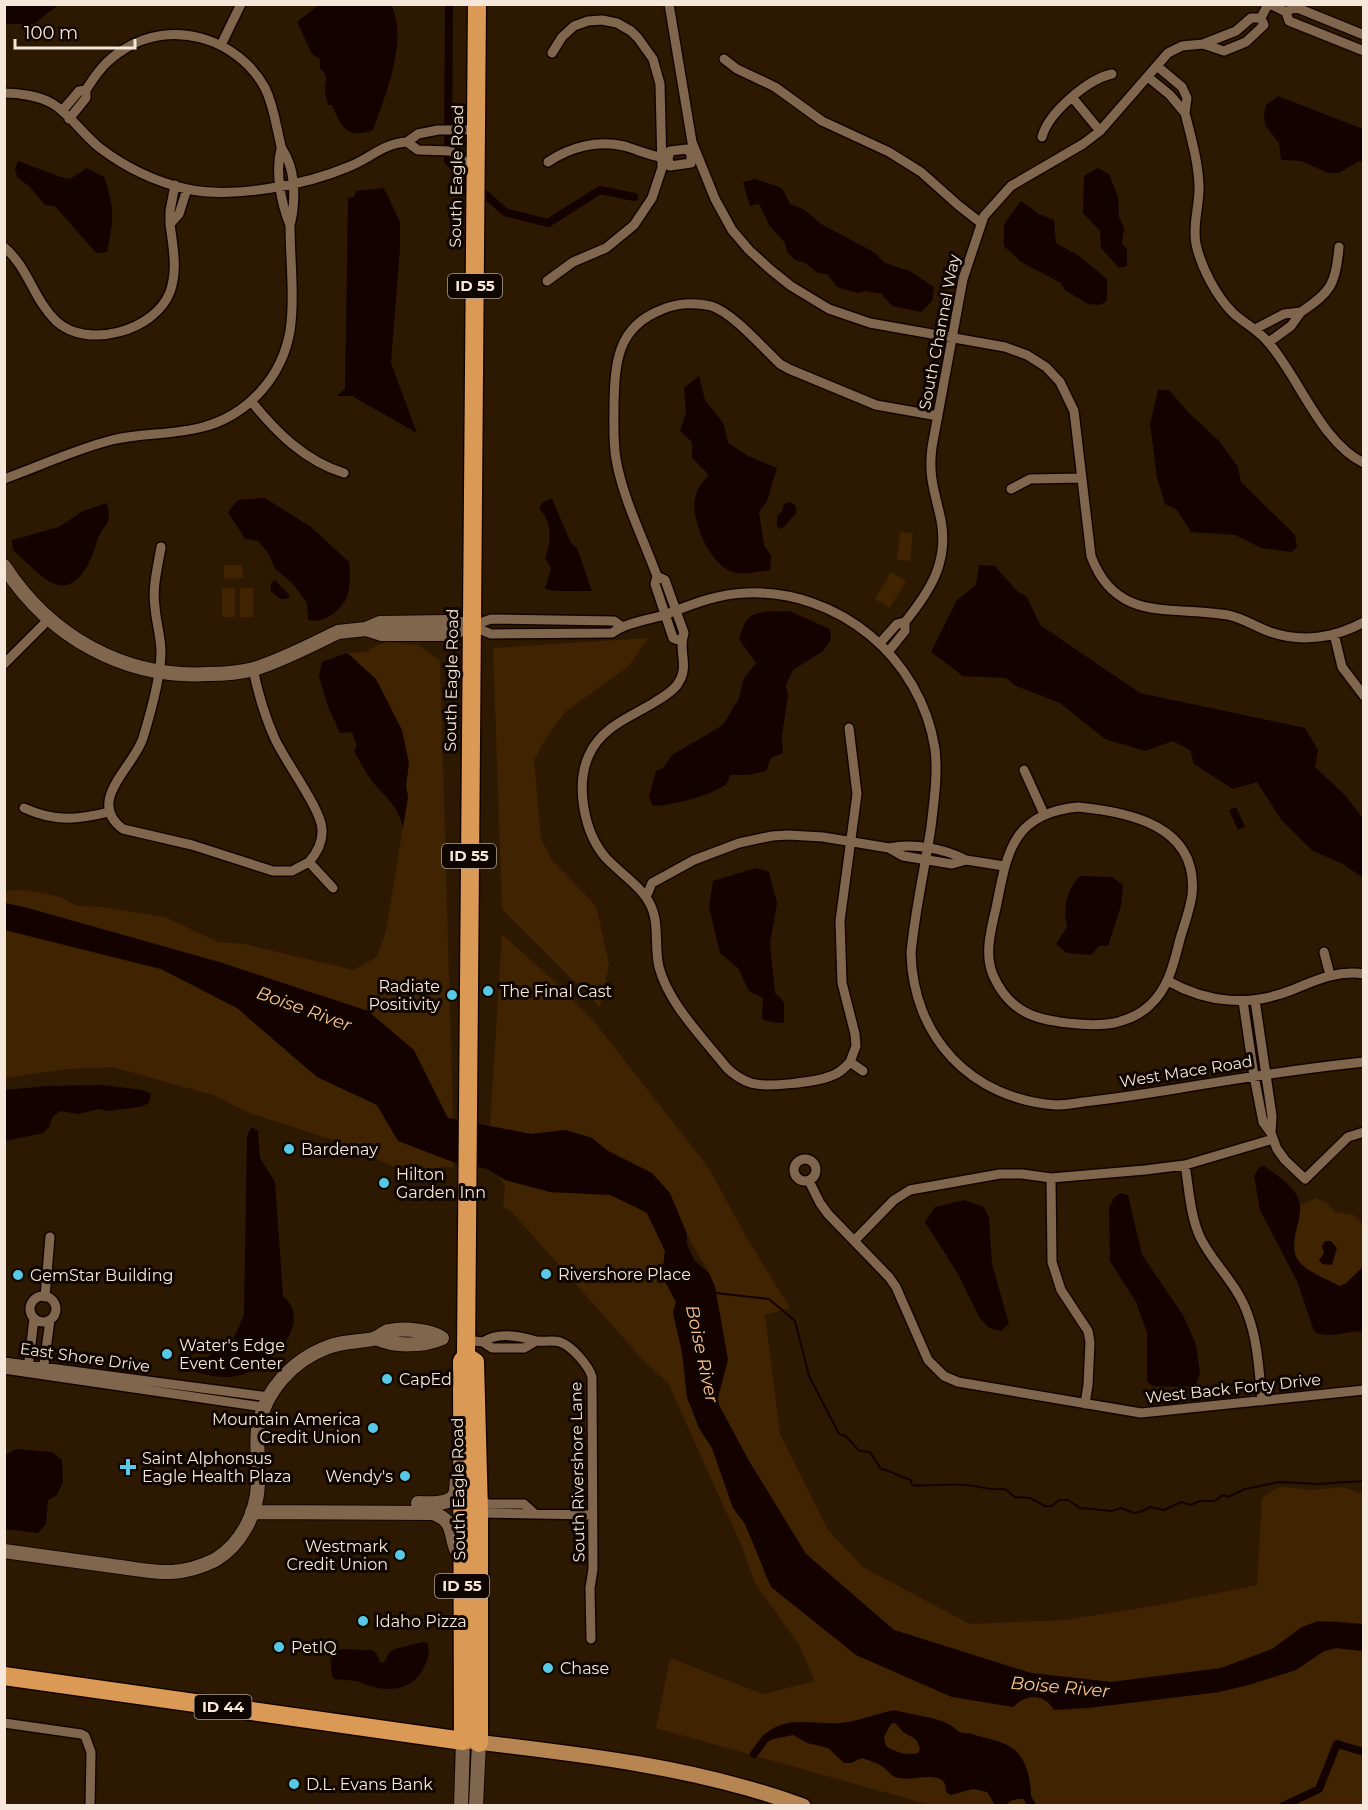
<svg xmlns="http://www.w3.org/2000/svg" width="1368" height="1810" viewBox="0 0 1368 1810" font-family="Montserrat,sans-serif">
  <rect width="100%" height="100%" fill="#2d1902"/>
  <!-- green -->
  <path fill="#402401" d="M900,532L913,533L910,561L897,560Z
    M224,565H242L243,578L224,579Z
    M891,572L906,581L890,608L875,599Z
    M222,588H235V617H222Z
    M240,588H253V617H240Z
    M648,638L628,667L565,712L545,740L534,760L541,839L552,860L596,906L609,964L600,1007L502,909L493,648Z
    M390,642L418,645L440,660L453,1119L448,1117L368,1011L219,962L24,907L5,903L4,891L25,890L60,897L77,906L101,907L165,917L218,942L244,944L353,970L377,957L386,931L408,797L406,786L409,763L357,660L347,653L368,652C374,645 381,644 390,642Z
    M5,930L161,969L237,1008L310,1071L377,1105L391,1129L438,1156L453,1162V1168L443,1166L439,1169L432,1183L336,1141L249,1113L216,1096L113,1067L67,1069L5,1078Z
    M502,934L556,983L596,1024L708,1167L748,1240L790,1308L765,1315L780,1434L828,1530L864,1568L970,1624L1065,1620L1153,1606L1257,1585L1262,1498L1277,1488L1285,1487L1310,1490L1343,1487L1363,1494V1624L1335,1621L1302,1627L1272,1649L1221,1669L1111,1682L1031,1673L894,1630L806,1554L749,1461L716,1401L728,1360L715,1287L709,1273L652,1173L608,1151L592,1138L565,1130L531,1134L490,1126Z
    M499,1176L505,1180L550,1192L610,1195L647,1213L665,1251L662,1276L676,1302L673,1313L682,1352L687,1397L699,1428L712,1448L733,1508L745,1524L760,1558L766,1578L777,1592L786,1597L856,1655L952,1697L1022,1699L1031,1697L1042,1699L1050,1703L1088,1708L1219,1692L1248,1685L1296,1670L1324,1651L1337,1648L1363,1651V1805H930L656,1728L670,1658L763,1694L815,1681L799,1645L755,1583L742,1547L668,1383L644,1361L512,1212L503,1207L505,1186Z
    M1316,1198L1327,1203L1335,1212L1354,1215L1363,1225V1267L1345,1284L1339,1286C1286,1258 1292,1263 1300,1205Z"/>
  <!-- water -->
  <path fill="#130200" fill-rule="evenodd" d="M4,5L5,4L58,5L34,24H5Z
    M319,5H391C409,39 385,96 373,130C347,140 341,126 332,105H328C327,100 325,94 325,88C326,79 328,76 320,68V59L312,54L297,22Z
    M1278,96L1363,129V162L1359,161L1339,173H1328L1301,161L1281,160L1279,143L1265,125L1264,113L1266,105Z
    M18,161L61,177L70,179L87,168L104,177C115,209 114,219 107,252L96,253L55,206L45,205L30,187L17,177L15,169Z
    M1098,168L1109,174L1118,197L1119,217L1124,228L1122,243L1127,250V266L1119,268L1101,248L1100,231L1083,213L1084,176Z
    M755,179L782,188L790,204L805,210L821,224L874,252L885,263L910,271L934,287L932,301L921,312L892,306L882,294L865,291L858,293L837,287L827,274L818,273L805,263L795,260L787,252L785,243L769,225L759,204L750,206L743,182Z
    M384,188L400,222V247L391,363L417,433L352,396H337L345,389L348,198L354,197L356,191Z
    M1021,201L1039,214L1054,220L1056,243L1079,256L1107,279V301L1100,305L1088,304L1065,290L1061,283L1021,262L1004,246V224Z
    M699,376L705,400L724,424L728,443L748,456L777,468L767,501L759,512L764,545L771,556L770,570C758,572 746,575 733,572C710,566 688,516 696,494C698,487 705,480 709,475L692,458V442L680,431L686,413L684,388Z
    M1158,390H1169L1188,412L1219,441L1238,467L1241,482L1295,535L1297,547L1291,552L1261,548L1235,535L1191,532L1177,510L1165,504L1157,478L1150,424Z
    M265,498L311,527L349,562C350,573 351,590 345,601C337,613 323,624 308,620L307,603L293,584L275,569L269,554L258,541L245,539L228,512L238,500Z
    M552,499L571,543L577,548L592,591H556L545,589L551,568L545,558C552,540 552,523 539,508L543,502Z
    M790,502L796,506V513L783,528L780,529L777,526V516L782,511L784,504Z
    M107,503C113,527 103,523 97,541C92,559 78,595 52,583C42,578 23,559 13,550L12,540L59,527L83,511Z
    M979,565L995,566L1017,591L1027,597L1040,625L1140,693L1305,728L1318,750L1315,767L1346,796L1363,819V878L1343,864L1313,851L1282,821L1257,782L1233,789L1194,764L1190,750L1173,741L1145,751L1105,739L1060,703L1016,686L1006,678L963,676L931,652L957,600L976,585Z
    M275,580L290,596L287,599H280L271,591V584Z
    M789,611L830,629L831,640L823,651L793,670L786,685L788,695L782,735L783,753L771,758L766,771L748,775H730C730,777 727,782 726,784C714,795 670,806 653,806L649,797L656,771L663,768L672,755L723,725L739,698L744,678L756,663L739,639C741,633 743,625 747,620C756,609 776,612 789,611Z
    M347,653L376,679L402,730L409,763L406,786L408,797L403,827C397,804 385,797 371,780C365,771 359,760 354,751L357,746L352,732L340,733L327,704L319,676L322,662Z
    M1236,807L1245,827L1238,830L1229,810Z
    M756,868L769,872L777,903L770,944L775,993L784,1002V1023L771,1022L762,1019L763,998L749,991L738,968L720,953L709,907L713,881Z
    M1080,876L1112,877L1123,885L1121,906L1108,946H1099L1091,955L1067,953L1056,944L1067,927C1063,909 1066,890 1080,876Z
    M5,903L24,907L219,962L368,1011L414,1050L448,1118L531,1134L565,1130L592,1138L608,1151L652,1173L670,1193L687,1234V1244L694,1260L709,1273L715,1287L728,1360L717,1401L749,1461L806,1554L894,1630L1031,1673L1111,1682L1221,1668L1272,1649L1302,1627L1318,1621L1363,1624V1651L1337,1648L1324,1651L1296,1670L1248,1685L1219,1692L1088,1708L1054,1710C1043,1693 1028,1693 1013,1707L952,1697L856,1655L771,1587L745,1524L733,1508L712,1448L699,1428L692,1410L687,1397L682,1352L673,1313L676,1302L662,1276L665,1251L647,1213L638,1208L610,1195L550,1192L505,1180L488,1169L453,1162L398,1141L377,1105L317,1077L237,1008L161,969L5,930Z
    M103,1085L143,1090L151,1094L149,1103L140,1107L108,1111L98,1109L79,1114L60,1111L52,1117L50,1126L43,1133L5,1141V1090L47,1086Z
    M251,1127L258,1131L260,1158L275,1182L283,1296C316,1325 266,1370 237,1376C223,1379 208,1375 195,1372L194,1366L233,1340L244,1315L247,1136Z
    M1264,1166C1275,1174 1288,1182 1296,1194C1310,1214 1283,1242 1299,1262C1308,1273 1327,1279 1339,1286L1345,1284L1363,1267V1331C1348,1331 1327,1340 1314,1331L1297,1281L1260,1210L1254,1176L1259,1167Z
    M1120,1193L1128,1195L1142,1255L1183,1315L1196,1345L1200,1373L1196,1385L1181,1387L1152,1386L1147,1381V1333L1136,1302L1110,1261L1109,1207L1114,1198Z
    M964,1200L984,1207L989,1218L992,1264L1009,1324L1001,1331L989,1328L979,1317L958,1274L925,1222L935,1207Z
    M1325,1241H1331L1337,1248L1332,1265L1322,1264L1319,1260L1324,1253L1322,1246Z
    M16,1449L52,1452L62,1460L63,1482L57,1495L48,1500L46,1524L38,1533L5,1529V1455Z
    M422,1642L427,1643C430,1651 429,1657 425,1665C415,1688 394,1693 370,1686C366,1685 362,1682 357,1681C350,1680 342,1680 334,1679C330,1671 330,1661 333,1653L342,1649L372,1650L376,1653L380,1662L384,1663L389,1653L395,1649Z
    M895,1710C910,1715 939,1717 952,1726C958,1731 960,1734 969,1733C982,1738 997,1739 1009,1746C1026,1755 1031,1779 1031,1796L1029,1799H1018L1010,1801L1007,1805H995L987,1792L973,1789L951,1795L946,1792C947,1765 911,1784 895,1777C889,1774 886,1768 880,1765C875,1762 868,1760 862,1758L851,1763H844L828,1748L807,1743L793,1735L769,1740L762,1737C785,1714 811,1725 839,1723C858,1722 876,1713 895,1710ZM895,1723C898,1725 899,1728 902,1731C911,1739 916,1734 920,1749L918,1753C907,1756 895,1752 886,1746L884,1737L891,1724Z"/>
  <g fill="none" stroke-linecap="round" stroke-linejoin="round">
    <!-- stream -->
    <path stroke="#130200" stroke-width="2" d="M716,1293L769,1299L795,1321L809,1376L839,1434L846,1436L859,1451L870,1452L881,1469C892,1471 900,1477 911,1480L912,1485C929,1487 948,1483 966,1485C979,1486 991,1491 1005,1489L1015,1497L1030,1498L1045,1506H1052L1059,1500H1068L1080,1508L1112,1511L1121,1508L1134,1513L1140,1512L1150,1507L1164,1510L1181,1502L1190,1505L1200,1501H1214L1223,1495L1228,1497L1245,1489L1280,1482L1317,1484L1364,1481"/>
    <!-- canal -->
    <path stroke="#130200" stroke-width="8" d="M449,4L448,161L505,212L548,223L600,190L634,197
      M754,1754L765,1739L774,1733
      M1020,1793L1026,1795L1032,1806
      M1283,1806L1319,1789L1337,1744L1364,1752"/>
    <defs>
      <path id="street" d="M669,4L692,142L715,199L732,230L749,250L771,270L791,286L829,309L870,323L1005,347L1027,355L1046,367L1060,382L1074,411L1091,556C1116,624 1172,605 1228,615C1243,618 1256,627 1270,632C1302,643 1335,638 1364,622
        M1270,4L1286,12L1289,21L1364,51
        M1286,12L1295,7L1364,35
        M1261,18H1251L1236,31L1203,44L1224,51L1246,42L1264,25L1261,18L1268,4
        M221,45L241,4
        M724,59L737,69L775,87L822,121L889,152L921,172L958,205L981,223
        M1148,77L1170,95L1185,113L1187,98L1182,87L1157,66
        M86,90C96,74 106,60 123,50C171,18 238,38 265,88C274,106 276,126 281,146C282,150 285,153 287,158C296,177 295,206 290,225C281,203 275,172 281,149
        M4,93C19,93 40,96 53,104C71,115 83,135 100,148C125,167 156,182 187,189C232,199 306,185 348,167C369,159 384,143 407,142
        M1072,97L1100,131
        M62,111L79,91L86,90V98L69,119
        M1185,113C1191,137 1198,161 1199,185C1200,205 1192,224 1196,244C1201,267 1216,296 1233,313C1244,323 1258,330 1268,342C1299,377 1321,443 1364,463
        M1042,137C1048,113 1088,79 1112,74
        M688,149L691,155V163L670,166L668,159L670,151Z
        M548,162C570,147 597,140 624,146C638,150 651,156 665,158
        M476,170L451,151L418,150L407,142L418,134L438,130H476
        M175,185L170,211V224L179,214L187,189
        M4,247C28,267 34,300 56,321C87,350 155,331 170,292C178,270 173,247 170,224
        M547,281L573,262L606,248L634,225L652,198L662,168L660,84L653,59L638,38L631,31L617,23L602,20L588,21L574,26L562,37L552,53
        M1301,312C1331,292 1336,284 1339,247
        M1255,329L1284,314L1301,312L1291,326L1269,342
        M251,401C277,433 305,461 344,473
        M4,479C40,466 76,449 112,440C142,433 173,435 203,427C248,415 282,377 290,331C295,297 290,260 290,225
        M1011,489L1030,479L1082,478
        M161,547C158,566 152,587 155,607C156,622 161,637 161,652C161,676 150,715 143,738C134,767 85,801 123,829L192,845L273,871H292L309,862L333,888
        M657,576C643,538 623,499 616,459C613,441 614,423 614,404C615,363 617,327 661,310C676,303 695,302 711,306C732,312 764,349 780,364L789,369L876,405L938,416
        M905,622C930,591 949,562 941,520C935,492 928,477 932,447L963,279L984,216L1011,186L1083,144L1100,131L1168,53L1182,46L1203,44
        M472,626L491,634L612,633C628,622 649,620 667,614C693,604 717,594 746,593C839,589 921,658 935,749C938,775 934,801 931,827C925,868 915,910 911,953C913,1037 971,1099 1056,1105C1068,1105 1081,1102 1092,1101C1118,1098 1144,1094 1169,1090C1234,1079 1298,1069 1364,1062
        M472,626L491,619L614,621L621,626
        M1334,634L1342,667L1364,696
        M681,641L673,638L655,584L657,576L665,580L684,633C677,651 691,666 677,685C672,692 663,697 655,702C631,717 602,726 589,755C575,785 584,833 606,858C620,873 641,886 650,904C660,923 654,946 659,967C668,1003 704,1039 727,1068C734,1075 742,1080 751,1083C767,1088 816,1082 831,1076C840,1073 845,1068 850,1062
        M880,643L897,624L905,622V631L888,652
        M4,664L49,619
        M253,669C258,693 265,717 275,739C285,761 321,809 322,829C323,843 317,853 309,862
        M849,728L857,794L840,921L842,983L855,1034L856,1046L850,1062L863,1071
        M1024,770L1044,814
        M1078,807C1130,812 1199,826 1192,895C1190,910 1184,925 1180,939C1174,962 1169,988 1150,1005C1141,1014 1127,1020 1114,1023C1093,1027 1044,1023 1025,1012C1010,1004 1000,991 993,975C984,954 991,930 996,908C1007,853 1012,813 1078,807Z
        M24,808C55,822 77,820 109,812
        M966,860L1004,866
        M646,897L652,883L694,860L739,843L772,836L788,835L823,837L889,848L903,856L952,864L966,860C943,848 914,843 889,848
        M1324,952L1330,975
        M1168,981C1207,1003 1250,1007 1292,990C1316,980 1337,970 1364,974
        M1255,1000L1272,1116L1271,1133
        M1243,1001L1254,1076L1263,1122L1271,1133L1277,1149L1285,1160L1305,1179L1348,1137L1364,1132
        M794 1170a11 11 0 1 1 22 0a11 11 0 1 1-22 0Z
        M1185,1165C1189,1188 1190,1215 1200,1237C1213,1264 1237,1283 1248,1315C1258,1342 1259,1372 1262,1401
        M1051,1178L1052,1262L1061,1290L1088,1331L1090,1342L1088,1385L1085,1404
        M809,1181L820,1203L828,1214L889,1277L896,1287L928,1360L944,1376L958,1382L1141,1413L1364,1390
        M854,1241L894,1200L910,1190L1000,1174H1022L1051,1178L1145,1170L1185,1165L1273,1139
        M30 1309a13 13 0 1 1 26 0a13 13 0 1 1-26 0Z
        M45,1297L50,1237
        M465,1340L483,1342L492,1348H524L536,1341C520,1336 497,1332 483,1342
        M536,1341C544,1342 553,1340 560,1342C572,1346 589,1366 592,1377L593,1569L590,1588L591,1639
        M4,1362L269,1397
        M4,1369L263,1407
        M28,1370L34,1318
        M43,1372L50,1320
        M481,1498L487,1504H524L535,1514
        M479,1513L593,1515
        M4,1723L81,1734L85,1736L91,1752L90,1806"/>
      <path id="secondary" d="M4,566C49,636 124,679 208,674C223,674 239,673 254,669C283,660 311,645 338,632L366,629L382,634H446L472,626
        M366,629L380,623L446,622L467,625
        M418,1503C428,1503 450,1506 455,1494C457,1490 456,1483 457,1479
        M252,1512L433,1513C458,1522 448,1537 459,1555
        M4,1551C41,1556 77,1561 113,1566C132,1568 152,1573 172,1572C187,1571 201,1567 215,1560C241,1545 257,1513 258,1484C259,1465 256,1447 258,1429C264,1391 293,1360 328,1347C343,1341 358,1342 373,1339C379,1338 383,1332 389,1331C404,1328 430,1330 442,1338C424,1346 394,1347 376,1338
        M461,1806L463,1741
        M476,1806L479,1743"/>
      <path id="primary" d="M468,1741C581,1754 696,1767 803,1806"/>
      <path id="highway" d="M466,1356L475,1362L479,1513V1743
        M4,1676L463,1741L462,1361L466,1356L477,4"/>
    </defs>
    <!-- street casing -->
    <use href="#street" stroke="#140400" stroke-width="12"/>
    <!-- secondary casing -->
    <use href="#secondary" stroke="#140400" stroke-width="16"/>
    <!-- primary casing -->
    <use href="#primary" stroke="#140400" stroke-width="18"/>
    <!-- highway casing -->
    <use href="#highway" stroke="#140400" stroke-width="21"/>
    <!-- street -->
    <use href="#street" stroke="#7f664d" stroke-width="9"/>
    <!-- secondary -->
    <use href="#secondary" stroke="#7f664d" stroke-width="14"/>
    <!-- primary -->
    <use href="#primary" stroke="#b68552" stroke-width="15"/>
    <!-- highway -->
    <use href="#highway" stroke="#da9a56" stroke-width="18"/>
  </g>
  <!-- markers -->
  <g fill="#58c9e4" stroke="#0f0601" stroke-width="2">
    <circle cx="488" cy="991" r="6"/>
    <circle cx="452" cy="995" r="6"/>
    <circle cx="289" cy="1149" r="6"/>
    <circle cx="384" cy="1183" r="6"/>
    <circle cx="546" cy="1274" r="6"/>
    <circle cx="18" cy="1275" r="6"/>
    <circle cx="167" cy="1354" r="6"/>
    <circle cx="387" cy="1379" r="6"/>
    <circle cx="373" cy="1428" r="6"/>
    <path d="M125 1458h6v6h6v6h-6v6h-6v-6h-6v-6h6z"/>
    <circle cx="405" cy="1476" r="6"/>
    <circle cx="400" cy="1555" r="6"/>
    <circle cx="363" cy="1621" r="6"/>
    <circle cx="279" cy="1647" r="6"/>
    <circle cx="548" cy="1668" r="6"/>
    <circle cx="294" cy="1784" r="6"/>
  </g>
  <g text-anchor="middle" stroke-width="6" stroke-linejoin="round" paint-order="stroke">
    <!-- shield labels -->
    <g fill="#0f0601" stroke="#b0a498" stroke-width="1.5">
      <rect x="448" y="274" width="54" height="24" rx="4.5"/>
      <rect x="442" y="844" width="54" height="24" rx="4.5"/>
      <rect x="435" y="1574" width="54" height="24" rx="4.5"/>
      <rect x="194.5" y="1695" width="57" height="24" rx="4.5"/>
    </g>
    <g font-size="15" font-weight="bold" fill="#f5e7d9">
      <text x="475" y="291">ID 55</text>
      <text x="469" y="861">ID 55</text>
      <text x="462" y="1591">ID 55</text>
      <text x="223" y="1712">ID 44</text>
    </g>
    <!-- street labels -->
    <g font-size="16" fill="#f5e7d9" stroke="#0f0601">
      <text transform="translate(456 176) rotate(-89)" y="6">South Eagle Road</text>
      <text transform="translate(939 332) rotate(-79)" y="6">South Channel Way</text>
      <text transform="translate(451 680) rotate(-89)" y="6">South Eagle Road</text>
      <text transform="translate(1186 1071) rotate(-9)" y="6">West Mace Road</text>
      <text transform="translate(85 1357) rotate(8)" y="6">East Shore Drive</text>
      <text transform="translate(1233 1388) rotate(-6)" y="6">West Back Forty Drive</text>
      <text transform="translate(577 1472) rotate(-91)" y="6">South Rivershore Lane</text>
      <text transform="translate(458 1489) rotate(-91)" y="6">South Eagle Road</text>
    </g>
    <!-- poi labels -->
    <g font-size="16" fill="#f5e7d9" stroke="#0f0601" text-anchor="start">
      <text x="440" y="992" text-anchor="end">Radiate<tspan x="440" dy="18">Positivity</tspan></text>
      <text x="500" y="997">The Final Cast</text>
      <text x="301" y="1155">Bardenay</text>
      <text x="396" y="1180">Hilton<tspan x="396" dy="18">Garden Inn</tspan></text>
      <text x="558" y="1280">Rivershore Place</text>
      <text x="30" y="1281">GemStar Building</text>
      <text x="179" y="1351">Water's Edge<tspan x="179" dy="18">Event Center</tspan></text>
      <text x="399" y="1385">CapEd</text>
      <text x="361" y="1425" text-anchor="end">Mountain America<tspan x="361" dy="18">Credit Union</tspan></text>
      <text x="142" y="1464">Saint Alphonsus<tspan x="142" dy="18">Eagle Health Plaza</tspan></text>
      <text x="393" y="1482" text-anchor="end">Wendy's</text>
      <text x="388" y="1552" text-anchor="end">Westmark<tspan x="388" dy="18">Credit Union</tspan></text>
      <text x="375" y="1627">Idaho Pizza</text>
      <text x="291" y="1653">PetIQ</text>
      <text x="560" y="1674">Chase</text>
      <text x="306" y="1790">D.L. Evans Bank</text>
    </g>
    <!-- water labels -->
    <g font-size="18" font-style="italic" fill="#fcc48c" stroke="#0f0601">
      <text transform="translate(304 1009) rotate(20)" y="6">Boise River</text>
      <text transform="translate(702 1354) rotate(78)" y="6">Boise River</text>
      <text transform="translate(1060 1687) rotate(5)" y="6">Boise River</text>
    </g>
  </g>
  <!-- border -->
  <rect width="1368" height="1810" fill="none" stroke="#f5e7d9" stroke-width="12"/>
  <!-- scale -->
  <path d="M15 39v9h120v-9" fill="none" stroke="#f5e7d9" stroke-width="3"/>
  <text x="24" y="39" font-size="18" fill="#f5e7d9" stroke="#0f0601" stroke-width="4.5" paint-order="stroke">100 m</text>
</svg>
